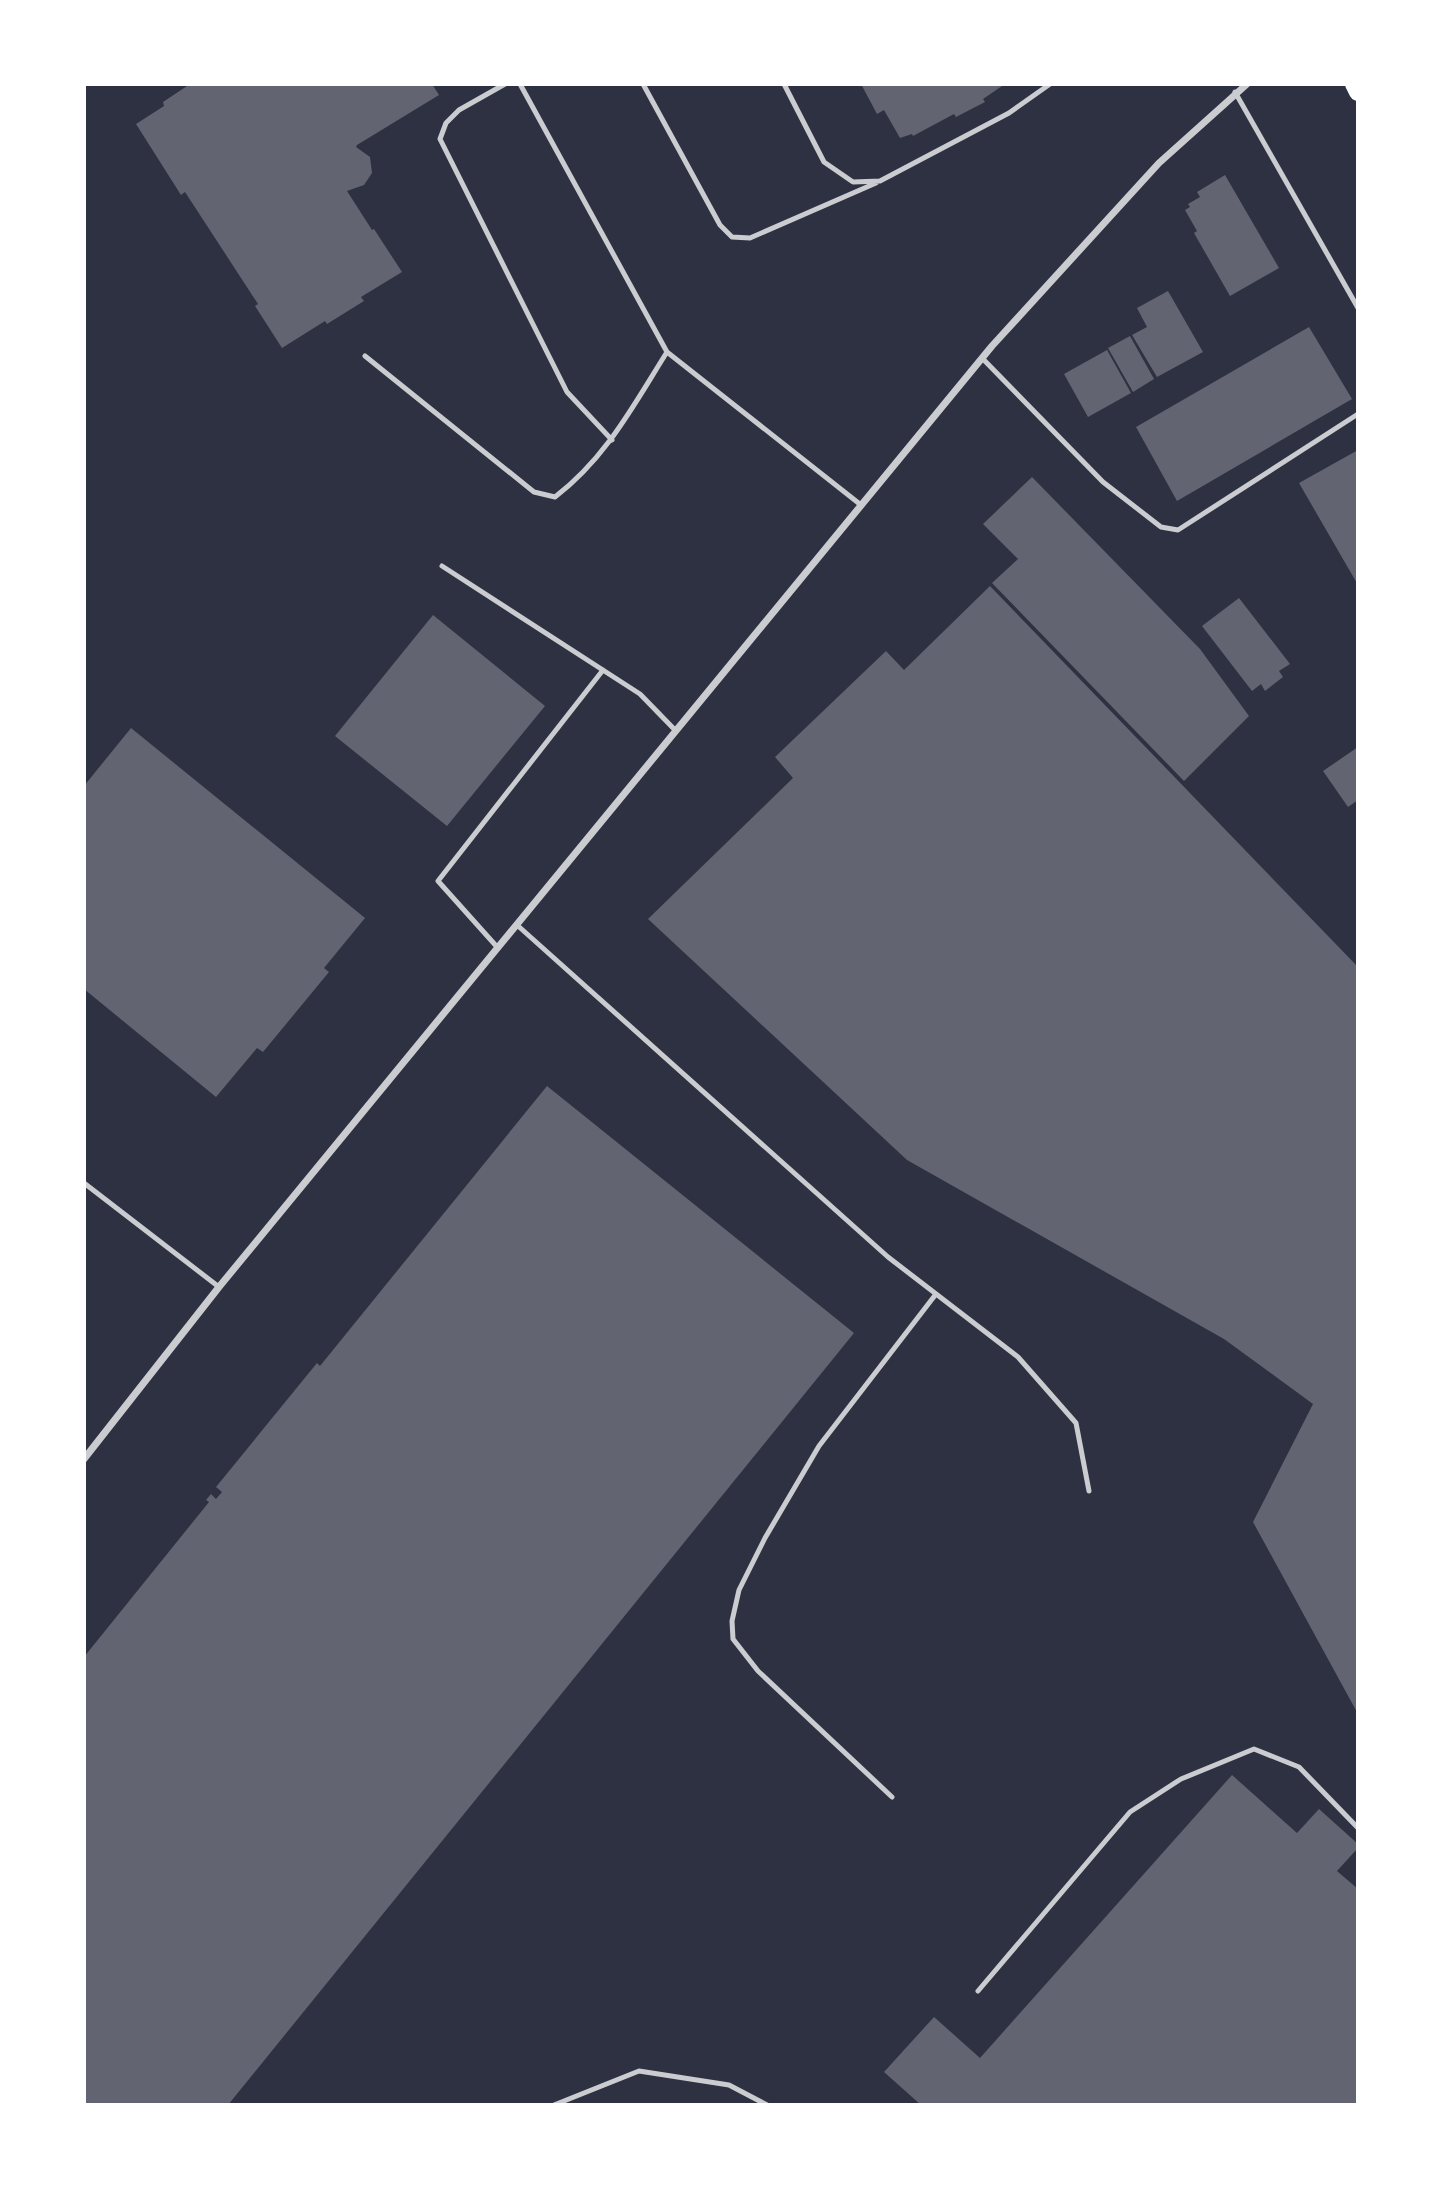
<svg xmlns="http://www.w3.org/2000/svg" width="1442" height="2189" viewBox="0 0 1442 2189" font-family="Manrope,sans-serif">
  <rect width="100%" height="100%" fill="#2d3142"/>
  <!-- building -->
  <path fill="#626471" d="M190,84H432L439,95L357,145L356,147L370,157L372,173L364,185L347,191L372,230L374,229L402,272L361,297L364,301L327,324L325,321L282,348L255,306L258,304L185,192L181,195L136,124L164,106L163,102Z
    M861,84H1005L983,99L985,102L956,117L954,114L913,136L912,134L900,138L884,110L877,114Z
    M1225,175L1279,268L1230,296L1194,233L1197,231L1185,210L1190,207L1188,204L1200,197L1197,192Z
    M1168,291L1203,352L1157,377L1132,335L1147,327L1137,308Z
    M1309,327L1352,399L1177,501L1136,427Z
    M1130,336L1154,379L1133,392L1108,348Z
    M1107,350L1131,393L1088,417L1064,374Z
    M1358,450V585L1299,483Z
    M1032,477L1200,649L1249,716L1184,781L992,583L1018,559L983,524Z
    M990,586L1358,967V1714L1253,1522L1313,1404L1224,1339L907,1160L648,919L793,778L775,757L886,651L904,670Z
    M1239,598L1290,664L1279,671L1283,677L1265,691L1261,684L1252,691L1202,626Z
    M433,615L545,706L447,826L335,736Z
    M131,728L365,918L324,968L329,972L263,1052L257,1048L216,1097L84,989V786Z
    M1358,747V800L1348,807L1323,771Z
    M547,1086L854,1333L228,2105H84V1657L209,1502L206,1500L211,1494L216,1499L222,1492L216,1487L317,1363L320,1366Z
    M1232,1775L1297,1833L1319,1809L1358,1844V1848L1337,1871L1358,1889V2105H921L884,2072L934,2017L980,2058Z"/>
  <g fill="none" stroke-linecap="round" stroke-linejoin="round">
    <!-- service -->
    <path stroke="#caccd0" stroke-width="5" d="M505,84L459,110L446,123L440,139L567,392L612,440
      M520,84L667,352L861,505
      M643,84L720,225L732,237L750,238L876,183
      M784,84L824,162L853,182L880,181L1009,113L1050,84
      M1235,92L1358,308
      M365,356L534,492L555,497C606,458 633,406 667,352
      M982,358L1103,482L1161,527L1178,530L1358,414
      M442,566L640,694L676,731
      M517,925L888,1257L1018,1357L1076,1423L1089,1491
      M498,948L438,881L603,670
      M84,1183L219,1287
      M892,1797L758,1671L733,1639L732,1621L739,1590L765,1538L819,1446L936,1294
      M978,1991L1130,1812L1181,1779L1254,1749L1299,1767L1358,1828
      M554,2105L639,2071L729,2085L767,2105"/>
    <!-- minor -->
    <path stroke="#caccd0" stroke-width="7" d="M84,1459L219,1287L992,346L1159,163L1247,84"/>
    <!-- primary -->
    <path stroke="#fff" stroke-width="18" d="M1354,84L1358,92"/>
  </g>
  <!-- border -->
  <rect width="1442" height="2189" fill="none" stroke="#ffffff" stroke-width="172"/>
</svg>
